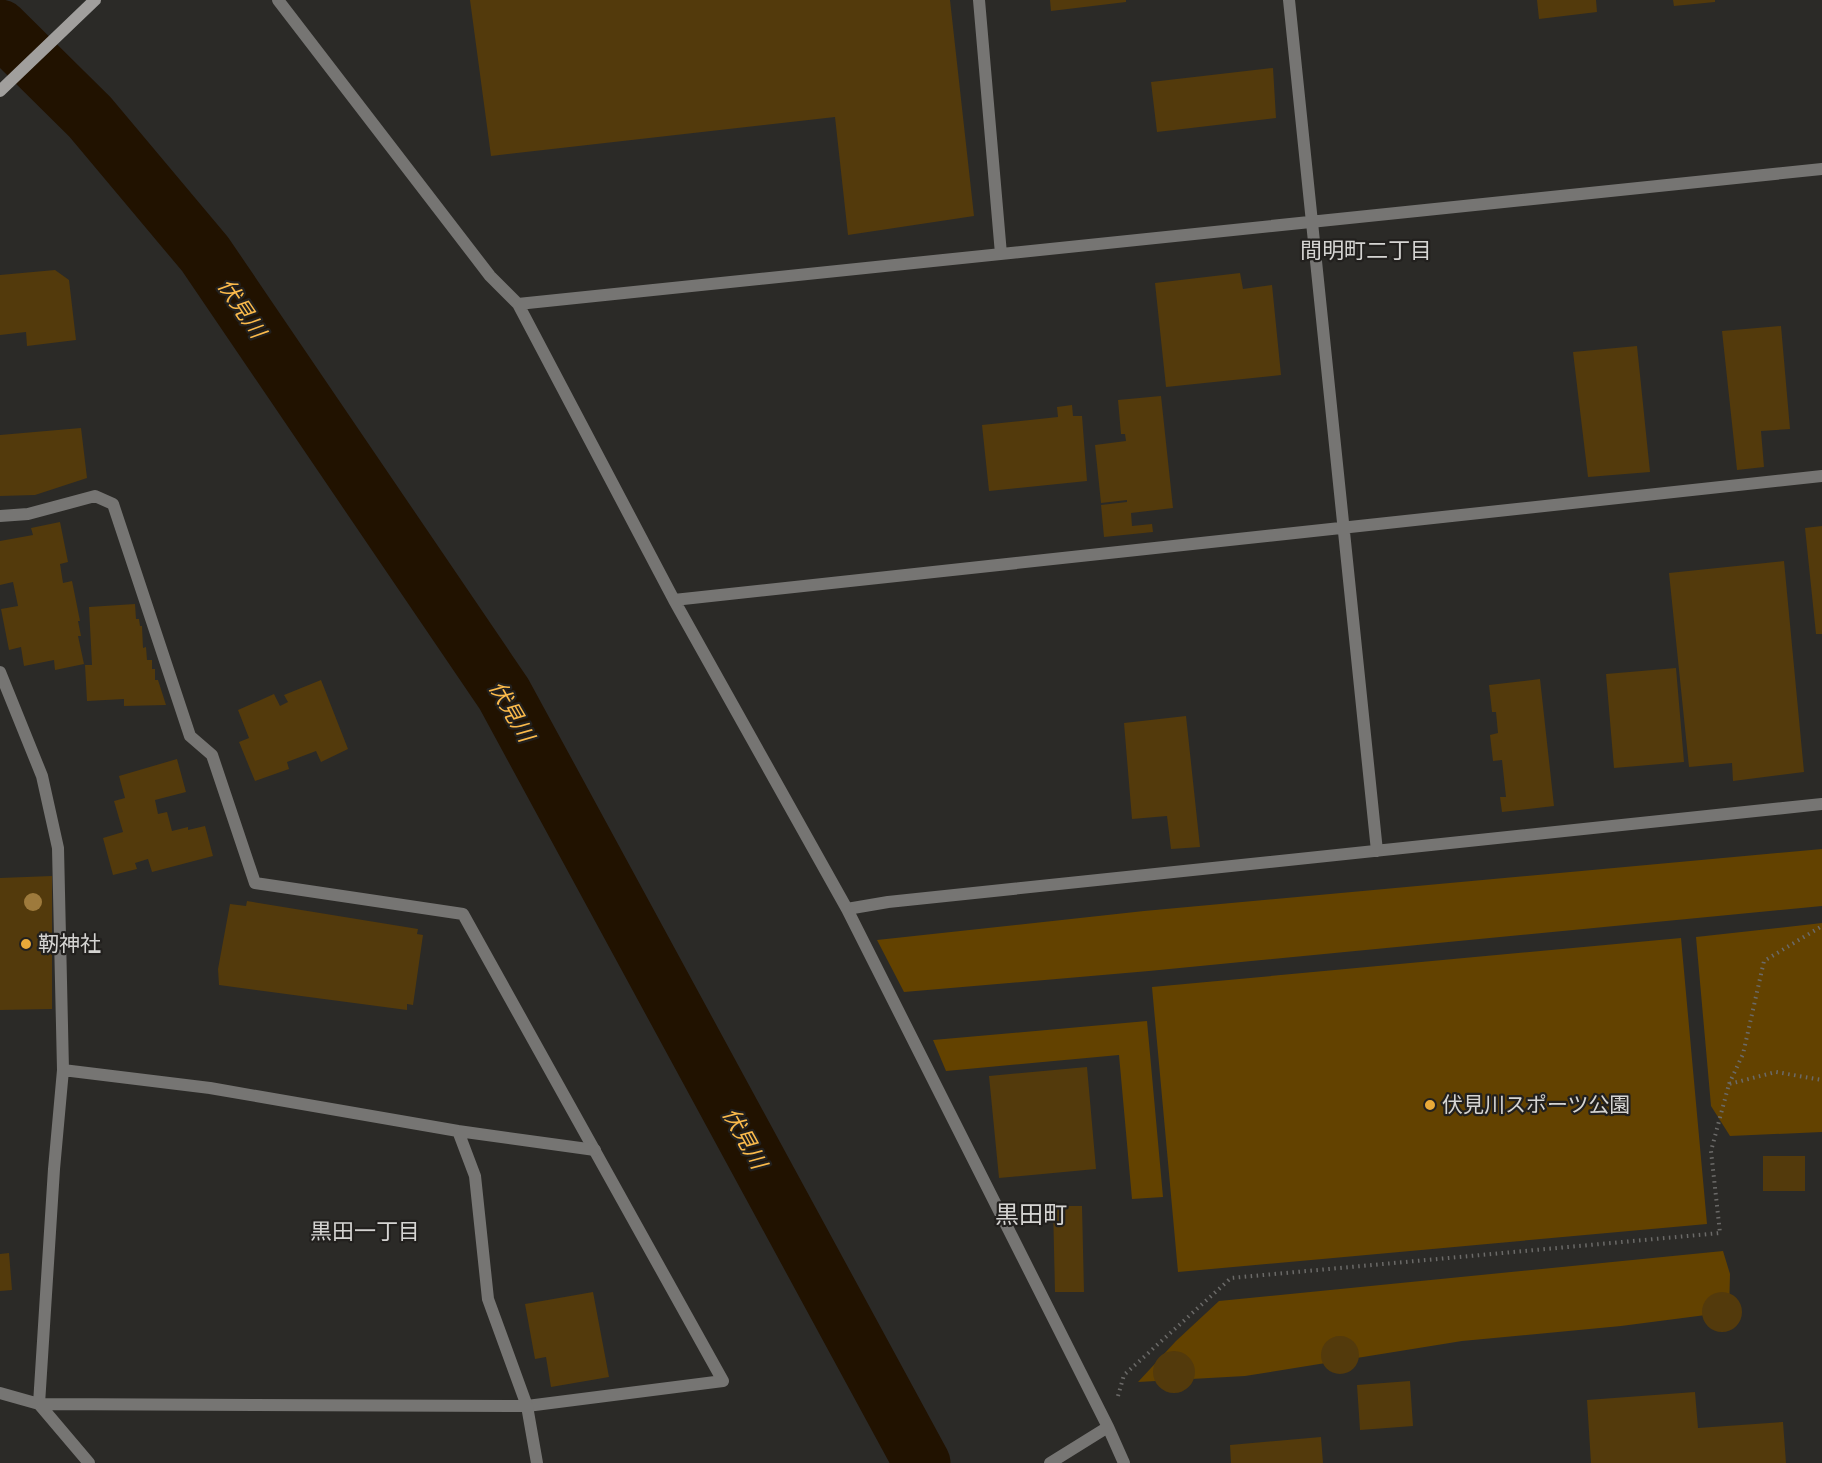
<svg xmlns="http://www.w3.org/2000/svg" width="1822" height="1463" viewBox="0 0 1822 1463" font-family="'Titillium Web','Noto Sans JP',sans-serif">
  <rect width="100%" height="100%" fill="#2b2a27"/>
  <!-- green -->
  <path fill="#634200" d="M1822,849V906L1149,971L904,992L877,940L1144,911Z
    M1822,923V1132L1730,1136L1711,1106L1696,937Z
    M1681,938L1707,1224L1178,1272L1152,987Z
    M1147,1021L1163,1197L1132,1199L1119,1055L946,1071L933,1040Z
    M1723,1251L1730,1274L1729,1312L1621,1326L1462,1341L1245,1376L1138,1382L1176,1341L1219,1301Z"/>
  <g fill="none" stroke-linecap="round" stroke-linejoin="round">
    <!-- river -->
    <path stroke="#211200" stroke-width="57" d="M0,28L90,117L205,254L504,694L922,1463"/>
  </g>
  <!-- building -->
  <path fill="#533a0c" d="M470,0H950L974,216L848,235L835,117L491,156Z
    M1050,0H1126V2L1051,11Z
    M1537,0H1596L1597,12L1539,19Z
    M1673,0H1715V2L1674,6Z
    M1273,68L1276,118L1157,132L1151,82Z
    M55,270L69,280L76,340L27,346L26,332L0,335V275Z
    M1240,273L1243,289L1272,285L1281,375L1166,387L1155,283Z
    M1781,326L1790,429L1761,431L1764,467L1737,470L1722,331Z
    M1637,346L1650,472L1588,477L1573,352Z
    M1161,396L1173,508L1131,513L1132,526L1152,524L1153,532L1104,537L1101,505L1127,502V500L1101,503L1095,445L1126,441L1125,434H1121L1118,400Z
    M1072,405L1073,416H1082L1087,481L989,491L982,425L1058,417L1057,407Z
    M81,428L87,478L35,495L0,496V435Z
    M60,522L68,562L60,564L63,583L72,581L80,621H78L81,636H78L84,664L55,670L54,660L24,666L21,647L9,650L1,609L18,606L13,582L0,585V541L33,535L31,528Z
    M1822,526V634H1816L1805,528Z
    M1784,561L1804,772L1733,781L1732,763L1689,767L1669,573Z
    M135,604L136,619H139L140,626H142L143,648L146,647L147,660H152V669H155V680H158L166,705L124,706V699L87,701L85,665H92L89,607Z
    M1676,668L1684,762L1614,768L1606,674Z
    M1540,679L1554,806L1502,812L1500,797H1506L1502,760L1493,761L1490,735L1498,733L1496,712H1492L1489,685Z
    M321,680L348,749L321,762L316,751L287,762L289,769L255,781L239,742L249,738L238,710L274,694L280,706L288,702L284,695Z
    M1186,716L1200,847L1171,849L1167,816L1132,819L1124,723Z
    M177,759L186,792L155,800L158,814L167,812L172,831L188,827V830L205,826L213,856L152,872L148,859L135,863L137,869L113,875L103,838L123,832L114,801L125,798L119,776Z
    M52,876V1009L0,1010V878Z
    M247,901L418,929L417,934L423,935L413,1005L407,1004V1010L219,985L218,969L230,904L246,906Z
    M1087,1067L1096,1169L999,1178L989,1076Z
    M1763,1156H1805V1191H1763Z
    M1053,1206H1082L1084,1292H1055Z
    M9,1253L12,1290L0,1291V1254Z
    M1702 1312a20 20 0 1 1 40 0a20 20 0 1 1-40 0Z
    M593,1292L609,1377L551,1387L546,1357L535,1359L525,1304Z
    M1321 1355a19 19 0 1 1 38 0a19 19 0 1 1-38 0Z
    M1153 1372a21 21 0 1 1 42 0a21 21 0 1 1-42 0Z
    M1410,1381L1413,1426L1360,1430L1357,1385Z
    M1695,1392L1698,1428L1783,1422L1786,1463H1591L1587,1400Z
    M1321,1437L1323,1463H1231L1230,1445Z"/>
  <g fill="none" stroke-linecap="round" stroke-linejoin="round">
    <!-- path -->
    <path stroke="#6b6a68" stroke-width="4" stroke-dasharray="1.5 4.5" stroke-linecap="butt" d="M1729,1084L1743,1054L1764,961L1822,926
      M1118,1396L1124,1375L1231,1278L1720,1233L1711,1151L1729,1084L1776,1072L1822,1080"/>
    <!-- lane -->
    <path stroke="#767573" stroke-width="12" d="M0,516L28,514L95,496L113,504L190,736L212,755L255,883L463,914L723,1381L527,1406"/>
    <!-- street -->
    <path stroke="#767573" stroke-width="12" d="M278,0L490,276L518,304L674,600L847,909L888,902L1822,804
      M979,0L1001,254
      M1289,0L1377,851
      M518,304L1822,169
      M674,600L1822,476
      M0,672L42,776L58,848L63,1070L54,1169L39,1404L89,1463
      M847,909L1108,1427L1124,1463
      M63,1070L210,1088L458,1131L475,1176L488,1299L527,1406L537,1463
      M458,1131L595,1150
      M0,1393L39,1404L527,1406
      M1050,1463L1108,1427"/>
    <!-- secondary -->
    <path stroke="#a19f9d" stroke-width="12" d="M0,91L95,0"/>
  </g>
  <!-- trees -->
  <circle fill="#9e7a3c" cx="33" cy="902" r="9"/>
  <!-- markers -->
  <g fill="#eaaa39" stroke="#22201e" stroke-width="2">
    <circle cx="26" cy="944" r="6"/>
    <circle cx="1430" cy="1105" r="6"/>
  </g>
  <g text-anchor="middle" stroke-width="4.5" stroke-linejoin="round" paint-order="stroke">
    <!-- poi labels -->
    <g font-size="21" fill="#d5d4d2" stroke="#22201e" text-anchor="start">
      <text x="38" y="951">靭神社</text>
      <text x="1442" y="1112">伏見川スポーツ公園</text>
    </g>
    <!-- neighbourhood labels -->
    <g font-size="22" fill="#d5d4d2" stroke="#22201e">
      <text x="1366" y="258">間明町二丁目</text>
      <text x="365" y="1239">黒田一丁目</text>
    </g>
    <!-- water labels -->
    <g font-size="22" font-style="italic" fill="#fbba4b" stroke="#22201e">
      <text transform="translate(242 308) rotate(56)" y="8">伏見川</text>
      <text transform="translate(512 711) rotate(60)" y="8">伏見川</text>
      <text transform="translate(745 1138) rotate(61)" y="8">伏見川</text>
    </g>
    <!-- quarter labels -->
    <g font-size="24" fill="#d5d4d2" stroke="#22201e">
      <text x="1031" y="1223">黒田町</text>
    </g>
  </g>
</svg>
